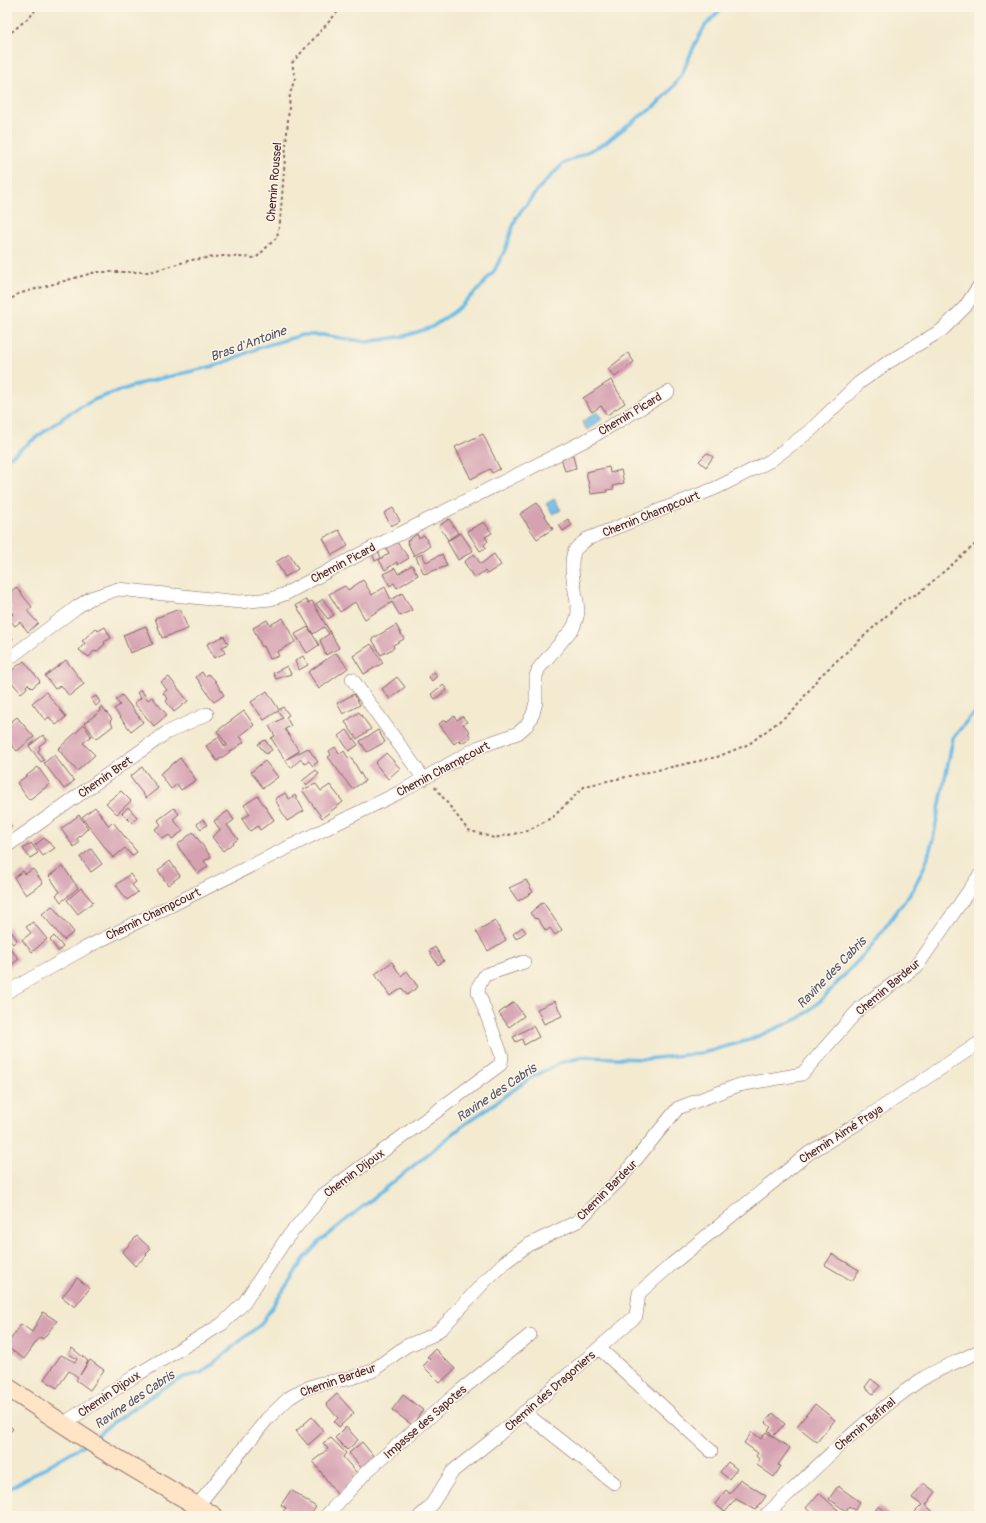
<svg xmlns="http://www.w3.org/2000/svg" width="986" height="1523" viewBox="0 0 986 1523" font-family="Pangolin,sans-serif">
  <rect width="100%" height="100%" fill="#fcf5e5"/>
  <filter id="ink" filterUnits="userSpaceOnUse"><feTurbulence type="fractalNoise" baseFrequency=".025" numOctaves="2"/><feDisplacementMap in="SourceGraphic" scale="8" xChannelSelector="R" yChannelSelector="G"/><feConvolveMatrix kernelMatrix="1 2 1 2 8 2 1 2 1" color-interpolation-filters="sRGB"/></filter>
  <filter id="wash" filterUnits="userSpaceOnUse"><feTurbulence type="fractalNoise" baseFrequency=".012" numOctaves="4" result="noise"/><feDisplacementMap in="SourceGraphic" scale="16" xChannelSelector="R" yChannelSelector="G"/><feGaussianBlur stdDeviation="0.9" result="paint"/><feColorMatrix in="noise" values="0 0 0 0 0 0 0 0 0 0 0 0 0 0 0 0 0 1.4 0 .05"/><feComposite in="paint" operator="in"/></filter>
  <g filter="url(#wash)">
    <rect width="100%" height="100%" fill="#f3ead0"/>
    <!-- water -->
    <path fill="#6bbbe6" stroke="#5a6d88" d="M597,412L602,419L587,430L582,422Z
      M554,499L561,510L553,514L546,504Z"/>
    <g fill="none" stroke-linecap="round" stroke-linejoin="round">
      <!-- stream -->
      <path stroke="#6bbbe6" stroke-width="3.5" d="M7,459L71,412L96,399L142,383L218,365L261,347L302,335H322L367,342L405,336L432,327L455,311L480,288L494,271L505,250L516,218L539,188L563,164L605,143L639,117L653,108L669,92L681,76L696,42L705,26L723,7
        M95,1437L108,1426L163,1388L184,1377L201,1373L261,1324L304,1259L320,1241L464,1125L529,1079L559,1063L583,1057L647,1059L702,1053L749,1040L800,1018L820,1001L869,949L914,888L926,863L933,839L953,738L970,717L979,710
        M7,1490L85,1444
        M978,1516L979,1514"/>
    </g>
    <g id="blocks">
      <!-- building -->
      <path fill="#d6a2b2" d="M628,353L634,362L615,377L608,369Z
        M611,380L625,403L607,415L601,406L592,412L583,398Z
        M483,434L500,469L492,473L490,469L471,479L455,447Z
        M572,452L576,468L565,471L561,457Z
        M707,453L713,457L706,467L699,461Z
        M609,467L610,473L621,470L624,483L613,486L614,489L606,490L607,492L591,494L586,472Z
        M537,503L553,529L537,539L520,514Z
        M393,508L400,521L391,526L384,513Z
        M449,519L458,533L448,540L439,526Z
        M568,519L572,525L563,531L559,525Z
        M484,522L492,533L485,537L488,541L484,545L486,548L480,551L467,531Z
        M339,530L348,546L332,555L323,538Z
        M461,533L473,551L458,560L447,541Z
        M417,534L419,538L424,535L430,546L414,556L407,541Z
        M395,540L409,558L398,565L397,562L385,570L379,560L389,553L385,547Z
        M377,548L381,558L375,561L371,551Z
        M289,554L298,569L285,577L276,562Z
        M422,554L426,562L442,554L447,566L424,574L416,557Z
        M474,554L481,564L494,554L501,565L487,574L485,571L474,578L464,562Z
        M412,565L418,575L397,588L394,583L390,586L383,574L395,568L398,574Z
        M363,580L372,595L385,587L391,600L402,593L412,610L400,616L392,602L365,619L355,602L340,612L329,594L345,586L348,590Z
        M16,587L32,607L27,611L38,623L28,632L20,622L15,626L8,618L13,614L9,610L12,608L7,602V595Z
        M323,599L334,615L328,619L316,604Z
        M306,600L308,603L312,601L339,648L326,655L320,640L329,634L324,627L313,634L296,605Z
        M180,609L188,629L162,638L155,618Z
        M283,618L295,642L277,652L279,656L270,659L264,646L262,647L253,628L267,620L270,625Z
        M396,625L404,639L393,645L394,648L381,655L372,639Z
        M146,626L153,644L130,653L123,635Z
        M105,627L111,638L104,642L105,644L96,652L94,651L89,657L79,650L85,643L82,641L96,628L98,631Z
        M308,627L319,645L307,653L295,634Z
        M7,632L13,639L7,645Z
        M224,636L228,644L222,647L225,653L214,658L207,644Z
        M371,644L383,663L364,674L353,656Z
        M336,653L348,668L319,689L308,672Z
        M303,656L308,665L299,670L295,661Z
        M66,660L84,684L69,696L61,685L55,689L45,676Z
        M24,661L40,681L32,688L28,684L26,686L27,688L21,693L7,677L13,672L11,671Z
        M287,666L291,674L276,679L273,673Z
        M202,672L205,677L208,674L214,679L224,695L214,702L196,677Z
        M434,672L437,676L432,681L429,677Z
        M169,677L188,701L174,712L166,701L168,699L163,693L167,690L161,682Z
        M397,677L405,687L390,699L382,689Z
        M443,685L447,690L435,699L431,694Z
        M141,690L148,700L152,697L167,715L154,726L134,703L141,698L137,693Z
        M267,691L279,710L283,707L289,715L286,717L291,726L285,729L299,751L285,760L271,738L275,736L269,726L283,718L278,711L264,720L251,702Z
        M46,692L66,717L56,725L49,717L45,720L32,703Z
        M354,694L360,705L343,714L337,703Z
        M122,695L143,722L131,731L114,709L120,705L116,700Z
        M96,696L100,702L96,706L91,699Z
        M102,707L112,719L110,721L113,726L96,739L84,723L101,711L100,709Z
        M244,711L254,725L240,736L244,742L217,761L206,746L219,737L225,747L227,745L217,731Z
        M359,712L371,729L357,739L345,722Z
        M454,716L457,720L462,716L467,722L463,724L470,732L468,733L471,737L462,743L459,740L454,744L439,724L444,720L446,722Z
        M17,717L34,737L17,751L7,740V725Z
        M84,725L91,736L83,743L95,755L77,771L58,749Z
        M347,730L358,745L349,751L339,736Z
        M378,730L385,742L367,752L360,741Z
        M43,735L47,740L39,746L40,749L38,751L44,760L41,762L29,746Z
        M265,740L272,750L266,754L258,744Z
        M335,747L340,754L344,751L348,758L351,757L365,781L352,789L328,757L331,755L329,751Z
        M308,748L318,762L313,766L309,761L305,764L301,759L291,768L285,760Z
        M386,753L400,768L388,779L375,763Z
        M54,755L74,781L64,789L44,763Z
        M180,758L196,780L181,790L177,784L171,789L160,774Z
        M265,761L278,777L263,788L251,772Z
        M38,767L50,784L29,800L17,783Z
        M142,767L158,788L146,798L130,777Z
        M316,770L319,774L306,785L302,781Z
        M316,784L321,791L330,785L343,802L322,818L302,790Z
        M121,791L131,801L117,814L106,803Z
        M285,793L289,799L295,795L304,811L287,821L275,799Z
        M258,796L274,820L260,830L258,826L250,831L242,819L250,814L244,805Z
        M95,807L109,826L113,822L137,852L132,856L125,848L113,858L82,817Z
        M128,807L137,817L132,823L122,813Z
        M174,808L179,814L173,819L183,831L172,839L169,835L163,839L155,829L161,825L158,820Z
        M228,811L234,820L227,825L238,839L223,851L212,837L220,830L214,821Z
        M79,815L88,828L77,839L79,843L74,847L61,829Z
        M203,819L207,825L201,829L197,824Z
        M7,820L12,827L7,831Z
        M193,832L211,857L204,861L208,866L198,874L177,845Z
        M44,838L55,848L43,856L35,845Z
        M31,843L38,853L30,858L23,849Z
        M91,849L102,864L91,872L80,857Z
        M170,861L180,876L168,885L158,870Z
        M63,866L78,888L61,902L56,895L60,892L49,876Z
        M33,869L43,883L26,895L14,878L23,871L25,874Z
        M130,874L136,882L132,885L138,892L127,900L116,885Z
        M526,880L533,892L518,901L509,888Z
        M81,888L93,902L78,914L67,900Z
        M543,902L562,930L555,935L550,928L546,931L537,918L535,919L530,913Z
        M52,906L74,932L64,940L42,914Z
        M495,921L506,940L488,951L476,931Z
        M33,922L47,939L32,952L22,940L31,933L26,927Z
        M7,925L17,940L13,944L7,937Z
        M522,927L526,932L516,939L513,934Z
        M54,936L63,947L58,951L50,940Z
        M7,945L19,959L7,968Z
        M435,947L444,961L438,965L429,951Z
        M392,962L401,976L407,971L418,987L407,995L402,988L390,996L375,974Z
        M555,1001L562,1016L544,1024L537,1009Z
        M514,1002L524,1016L509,1027L499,1013Z
        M533,1026L539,1037L524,1045L522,1039L516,1042L513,1037Z
        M137,1236L151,1249L146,1254L147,1255L135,1266L122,1252Z
        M832,1254L859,1270L852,1281L825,1265Z
        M77,1278L90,1288L75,1307L62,1297Z
        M43,1312L57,1321L43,1339L40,1337L24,1359L7,1347V1345L21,1324L32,1332Z
        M72,1348L88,1361L80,1375L90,1360L104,1370L90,1390L76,1380L78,1377L69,1371L57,1388L44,1379L61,1355L75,1362L77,1359L69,1354Z
        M435,1349L455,1369L440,1383L423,1366L430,1359L427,1357Z
        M871,1379L880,1386L873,1394L865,1387Z
        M337,1394L354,1413L339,1427L334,1422L338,1418L326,1404Z
        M403,1395L423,1410L412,1425L392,1410Z
        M815,1404L835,1420L817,1442L797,1426Z
        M773,1413L785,1424L773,1436L768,1430L771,1427L765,1422Z
        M312,1417L324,1431L308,1445L296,1431Z
        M7,1423L13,1429L7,1435Z
        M346,1427L358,1440L347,1450L335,1438Z
        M752,1432L761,1439L766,1432L790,1448L778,1465L781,1466L774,1477L757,1465L759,1459L756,1456L758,1453L744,1443Z
        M331,1438L346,1453L343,1457L357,1473L339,1497L313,1461L328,1449L323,1443Z
        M362,1442L376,1459L363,1470L349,1453Z
        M728,1462L737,1469L729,1479L720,1472Z
        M740,1479L766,1496L756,1510L736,1499L725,1512L715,1504L726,1490L730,1494Z
        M923,1483L936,1492L926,1505L937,1516H911L922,1505L912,1498Z
        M838,1486L860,1502L855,1510L849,1506L846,1511L829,1499Z
        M291,1490L316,1507L310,1516H286L282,1513L286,1508L281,1505Z
        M819,1493L838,1510L833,1516H815L806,1508Z
        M879,1506L890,1516H870Z"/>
    </g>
  </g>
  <g filter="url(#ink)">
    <use href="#blocks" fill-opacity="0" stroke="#856665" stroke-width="1"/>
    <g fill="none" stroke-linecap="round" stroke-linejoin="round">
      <defs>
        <path id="minor" d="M7,660L77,607L91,598L118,589L239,602L271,599L285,594L360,554L590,438L668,392
          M352,679L424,779
          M7,846L166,733L207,714
          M7,992L85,948L400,792L479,747L518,733L527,725L533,714L536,702V676L539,668L573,628C575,623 578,617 578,611C577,594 568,568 574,552C576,547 583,543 587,539L716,488L770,461L811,430L859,383L887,363L942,330L965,307L979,286
          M599,1348L711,1451
          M524,1412L614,1483
          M63,1424L135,1376L222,1324L244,1303L286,1239L323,1195L501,1064L502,1056L478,992L479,985L485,975L524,962
          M198,1505L267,1419L289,1398L302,1390L318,1384L351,1378L372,1371L406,1346L433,1335L443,1327L485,1281L505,1262L528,1245L578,1221L620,1179L678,1108L739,1085L802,1074L860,1008L917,966L979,876
          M326,1516L367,1471L461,1390L530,1335
          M420,1516L430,1507L453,1471L497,1436L636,1316L639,1293L672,1264L809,1153L860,1122L979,1043
          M765,1516C815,1469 863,1420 919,1381C938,1368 959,1362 979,1351"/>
        <path id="secondary" d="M7,1387L103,1450L214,1516"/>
      </defs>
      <!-- minor casing -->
      <use href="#minor" stroke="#856665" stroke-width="14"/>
      <!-- secondary casing -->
      <use href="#secondary" stroke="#856665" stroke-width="20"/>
      <!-- path -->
      <path stroke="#856665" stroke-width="2" stroke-dasharray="3 3" stroke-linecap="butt" d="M7,36L34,13L35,7
        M7,302L18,294L96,272H150L191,260L223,256L256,258L277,237L280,222L290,94L295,78L292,63L342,7
        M435,787L468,830L494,838L527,831L553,817L585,786L717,757L749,744L794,710L819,677L906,598L918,594L979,541"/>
      <!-- minor -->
      <use href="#minor" stroke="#fff" stroke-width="13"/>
      <!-- secondary -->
      <use href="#secondary" stroke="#ffe4c6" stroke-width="18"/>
    </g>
  </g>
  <g text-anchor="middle" stroke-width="3" stroke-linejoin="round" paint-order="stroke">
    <!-- street labels -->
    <g font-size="12" fill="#4a1f2b" stroke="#fcf5e5">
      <text transform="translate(274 182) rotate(-85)" y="4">Chemin Roussel</text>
      <text transform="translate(630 414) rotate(-31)" y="4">Chemin Picard</text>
      <text transform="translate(651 514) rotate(-22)" y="4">Chemin Champcourt</text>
      <text transform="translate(343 563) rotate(-28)" y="4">Chemin Picard</text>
      <text transform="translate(443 769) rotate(-28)" y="4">Chemin Champcourt</text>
      <text transform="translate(105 777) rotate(-35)" y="4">Chemin Bret</text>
      <text transform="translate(153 914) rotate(-26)" y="4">Chemin Champcourt</text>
      <text transform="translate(888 987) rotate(-40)" y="4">Chemin Bardeur</text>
      <text transform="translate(841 1134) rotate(-33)" y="4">Chemin Aimé Praya</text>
      <text transform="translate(354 1173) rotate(-37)" y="4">Chemin Dijoux</text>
      <text transform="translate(607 1190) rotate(-45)" y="4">Chemin Bardeur</text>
      <text transform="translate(338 1380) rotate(-19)" y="4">Chemin Bardeur</text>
      <text transform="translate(550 1391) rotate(-41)" y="4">Chemin des Dragoniers</text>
      <text transform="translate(109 1394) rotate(-34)" y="4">Chemin Dijoux</text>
      <text transform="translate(425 1422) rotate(-41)" y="4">Impasse des Sapotes</text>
      <text transform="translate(865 1424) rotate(-40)" y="4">Chemin Bafinal</text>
    </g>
    <!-- water labels -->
    <g font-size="13" font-style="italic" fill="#56566c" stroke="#fcf5e5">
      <text transform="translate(248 343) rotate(-20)" y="5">Bras d'Antoine</text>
      <text transform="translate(831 972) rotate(-46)" y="5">Ravine des Cabris</text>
      <text transform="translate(496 1092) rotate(-34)" y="5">Ravine des Cabris</text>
      <text transform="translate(134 1399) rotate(-34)" y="5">Ravine des Cabris</text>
    </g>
  </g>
  <!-- margin -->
  <rect width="986" height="1523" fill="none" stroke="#fcf5e5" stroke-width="24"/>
</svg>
